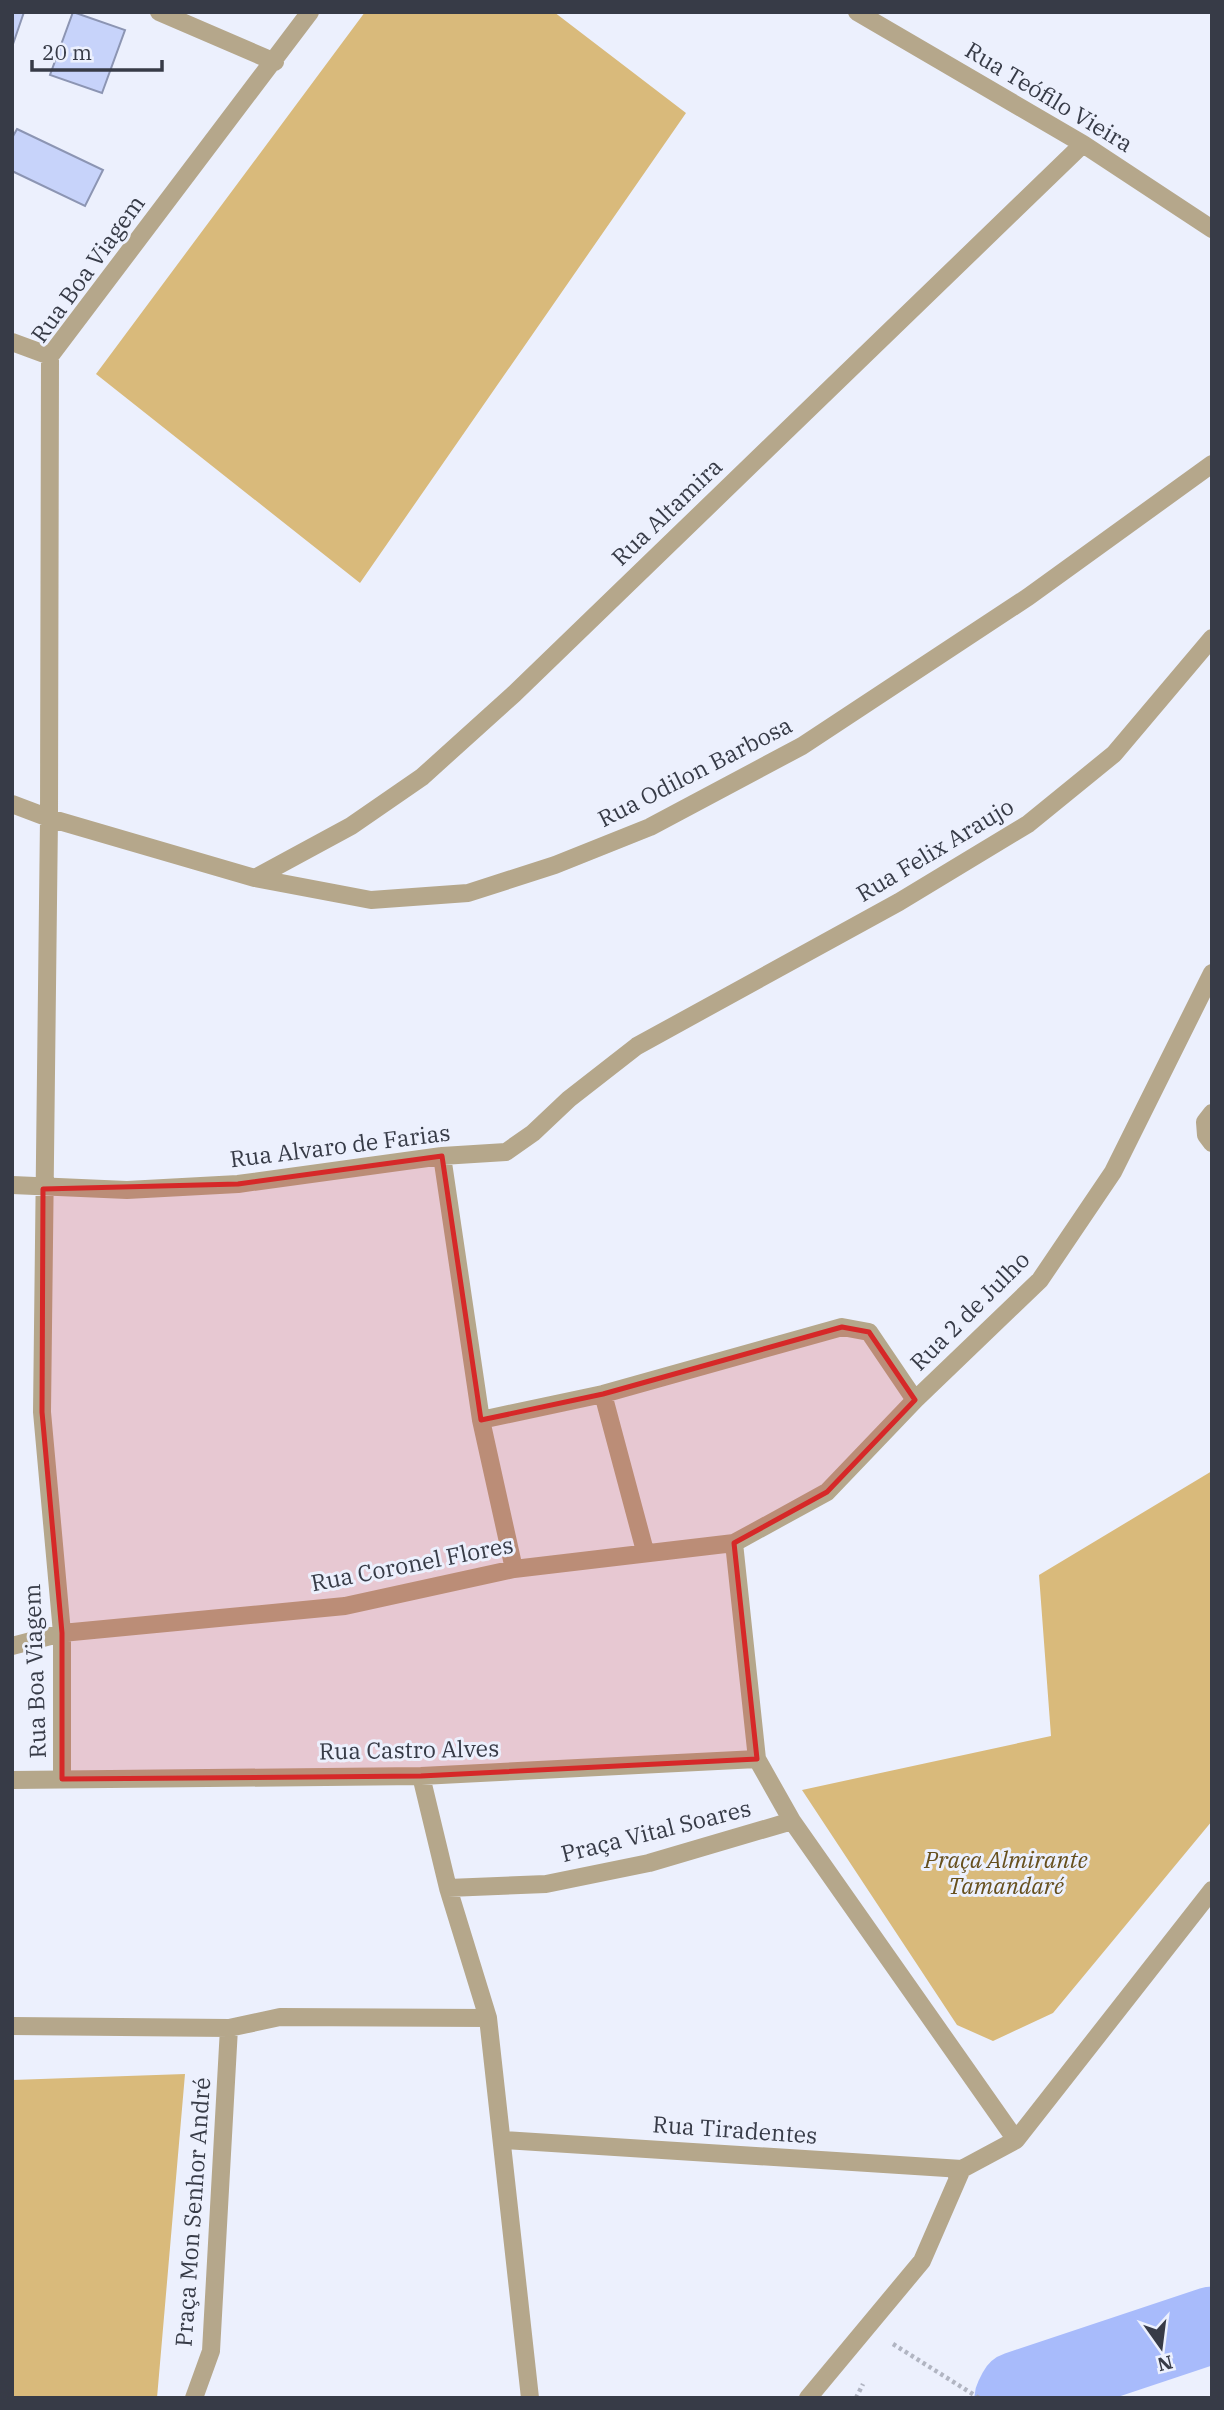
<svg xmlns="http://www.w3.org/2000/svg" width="1224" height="2410" viewBox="0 0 1224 2410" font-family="'IBM Plex Serif',serif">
  <rect width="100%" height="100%" fill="#ecf0fd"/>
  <!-- green -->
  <path fill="#d9ba7b" d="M365,12H554L686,113L360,583L96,374Z
    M1212,1471V1821L1053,2013L993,2041L957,2025L802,1790L1051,1736L1039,1575Z
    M185,2074L157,2398H12V2080Z"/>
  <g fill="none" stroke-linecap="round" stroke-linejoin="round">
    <!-- river -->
    <path stroke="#a8bbfb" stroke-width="77" d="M1013,2398L1017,2390L1212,2325"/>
  </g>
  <!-- building -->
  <path fill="#c7d3fa" stroke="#8c95b3" stroke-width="2" d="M12,12H24L12,47Z
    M73,12L125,30L102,93L50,75Z
    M17,129L103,170L85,206L12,171V138Z"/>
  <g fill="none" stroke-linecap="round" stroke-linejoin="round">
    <!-- path -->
    <path stroke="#b1b5c2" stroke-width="4.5" stroke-dasharray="3.5 3.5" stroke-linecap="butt" d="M893,2344L979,2398
      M856,2398L863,2384"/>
    <!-- minor -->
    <path stroke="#b5a78b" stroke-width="18" d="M159,12L275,62
      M857,12L1083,144L1212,229
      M12,342L50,356
      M12,804L49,818L255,878L371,900L468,893L555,865L650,827L802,746L1028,597L1212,464
      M255,878L351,826L422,777L514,694L1083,144
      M1212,1113L1205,1122L1206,1135L1212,1143
      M442,1156L481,1420L514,1569
      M12,1185L127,1190L238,1184L442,1156L506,1152L533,1133L569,1099L637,1046L899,902L1028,824L1114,754L1212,638
      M603,1394L645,1551
      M481,1420L603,1394L842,1327L869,1332L915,1400
      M734,1543L757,1759L792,1821L1016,2140
      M12,1646L62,1633L345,1606L514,1569L734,1543L827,1492L915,1400L1040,1280L1113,1172L1212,973
      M421,1776L448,1888L488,2018L530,2398
      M62,1779V1633L42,1412L49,818L50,356L310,12
      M12,1780L421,1776L757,1759
      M448,1888L546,1884L649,1863L792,1821
      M12,2026L229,2028L280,2017L488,2018
      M504,2140L962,2169L957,2177
      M194,2398L211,2351L229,2028
      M808,2398L922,2261L962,2169L1016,2140L1212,1890"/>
  </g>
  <!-- marked area -->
  <path fill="#d62828" fill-opacity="0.2" stroke="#d62828" stroke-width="5" stroke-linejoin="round" d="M442,1156L481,1420L603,1394L842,1327L869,1332L915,1400L827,1492L734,1543L757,1759L421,1776L62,1779V1633L42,1412L43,1189L238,1184Z"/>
  <g text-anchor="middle" stroke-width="6" stroke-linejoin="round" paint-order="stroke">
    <!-- street labels -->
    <g font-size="23" fill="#373b47" stroke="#ecf0fd">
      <text transform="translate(1049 97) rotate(31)" y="8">Rua Teófilo Vieira</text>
      <text transform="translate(88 269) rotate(-54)" y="8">Rua Boa Viagem</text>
      <text transform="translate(667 512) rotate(-44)" y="8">Rua Altamira</text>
      <text transform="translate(695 772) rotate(-27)" y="8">Rua Odilon Barbosa</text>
      <text transform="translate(935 850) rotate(-31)" y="8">Rua Felix Araujo</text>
      <text transform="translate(340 1146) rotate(-7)" y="8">Rua Alvaro de Farias</text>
      <text transform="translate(970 1311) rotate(-45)" y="8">Rua 2 de Julho</text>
      <text transform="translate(412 1564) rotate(-11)" y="8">Rua Coronel Flores</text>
      <text transform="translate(35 1671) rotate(-92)" y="8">Rua Boa Viagem</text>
      <text transform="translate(409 1750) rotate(-1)" y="8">Rua Castro Alves</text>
      <text transform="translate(656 1831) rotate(-14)" y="8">Praça Vital Soares</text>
      <text transform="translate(735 2130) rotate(4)" y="8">Rua Tiradentes</text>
      <text transform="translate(193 2212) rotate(-86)" y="8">Praça Mon Senhor André</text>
    </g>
    <!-- park labels -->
    <g font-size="23" font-style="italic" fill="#664f1d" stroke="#ecf0fd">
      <text x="1006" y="1868">Praça Almirante<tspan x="1006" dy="26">Tamandaré</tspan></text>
    </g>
  </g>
  <!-- border -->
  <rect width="1224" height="2410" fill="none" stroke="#373b47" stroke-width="28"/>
  <!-- north arrow -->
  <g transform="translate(1161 2347) rotate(166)" stroke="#ecf0fd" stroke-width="5" paint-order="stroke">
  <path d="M0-5L12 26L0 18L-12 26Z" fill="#373b47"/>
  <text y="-10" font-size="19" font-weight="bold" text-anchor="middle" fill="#373b47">N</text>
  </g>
  <!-- scale -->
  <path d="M32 60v10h130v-10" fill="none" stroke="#373b47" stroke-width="3.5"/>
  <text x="42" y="60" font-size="21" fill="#373b47" stroke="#ecf0fd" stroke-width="5" paint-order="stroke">20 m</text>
</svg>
